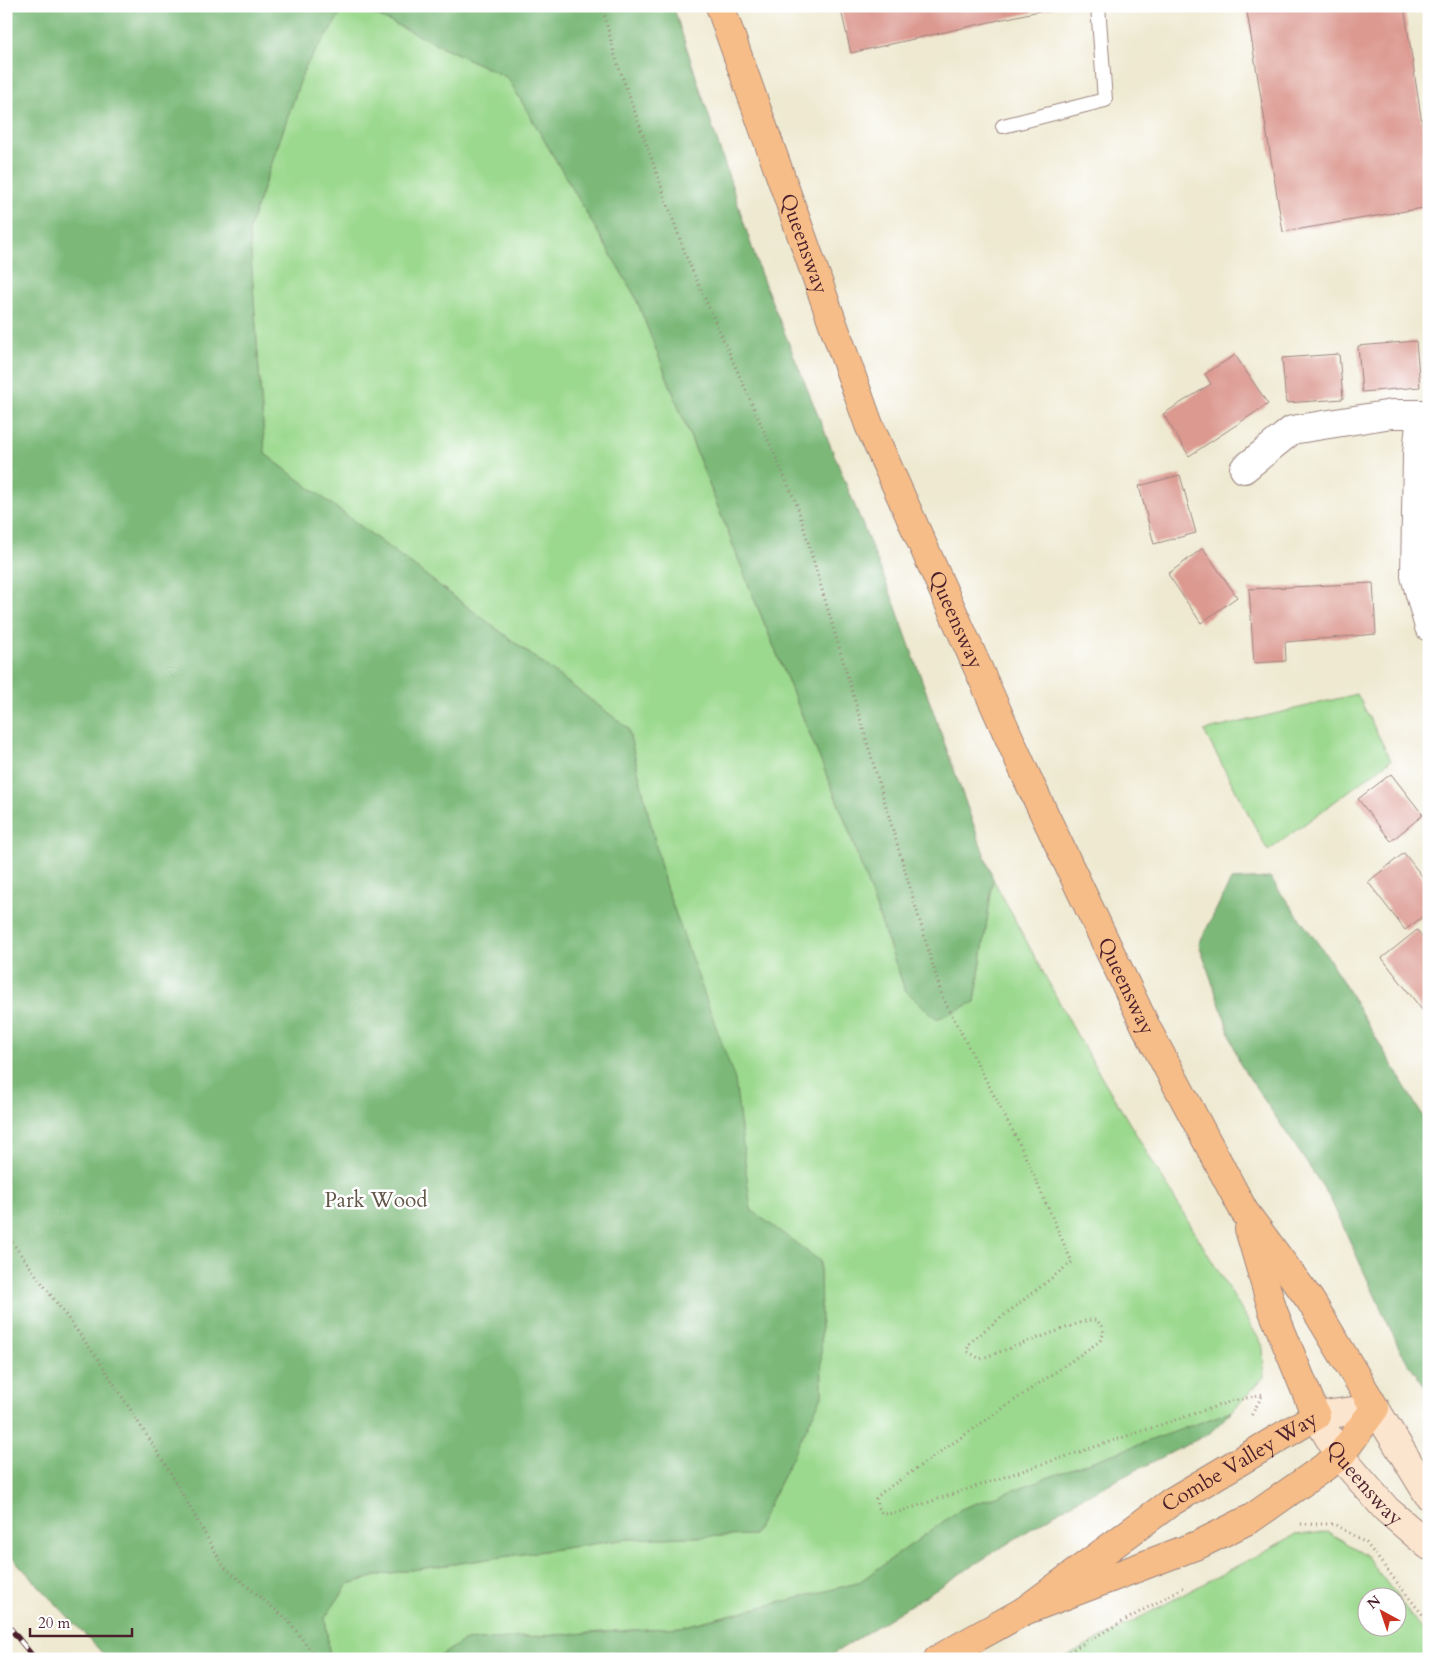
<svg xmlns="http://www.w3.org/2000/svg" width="1435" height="1665" viewBox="0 0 1435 1665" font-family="Cardo,serif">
  <rect width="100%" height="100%" fill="#fff"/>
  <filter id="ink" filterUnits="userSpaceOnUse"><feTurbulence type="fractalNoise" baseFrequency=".02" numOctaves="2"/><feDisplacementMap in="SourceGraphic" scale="10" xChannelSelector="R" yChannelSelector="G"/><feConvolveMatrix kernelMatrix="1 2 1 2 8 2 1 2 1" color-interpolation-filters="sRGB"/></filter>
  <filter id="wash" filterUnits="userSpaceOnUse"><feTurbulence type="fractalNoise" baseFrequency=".0096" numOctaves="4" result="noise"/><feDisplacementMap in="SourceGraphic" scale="20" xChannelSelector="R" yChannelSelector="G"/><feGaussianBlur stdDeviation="1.12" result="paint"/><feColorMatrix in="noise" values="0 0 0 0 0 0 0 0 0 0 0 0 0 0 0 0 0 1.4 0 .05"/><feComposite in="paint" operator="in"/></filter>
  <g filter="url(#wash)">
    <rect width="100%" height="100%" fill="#eee9d0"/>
    <!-- green -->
    <path fill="#9bd98e" stroke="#727c5c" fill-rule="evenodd" d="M346,6H357L508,78L635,296L749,586L845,820L905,990L975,1002L993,879L1079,1039L1263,1346L1264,1377L1232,1411L961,1509L858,1583L681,1627L463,1641L436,1659H330L325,1618L348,1584L384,1574L627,1539L754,1535L822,1396L820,1262L751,1210L734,1080L665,884L628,728L265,454L249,229L305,67Z
      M1357,694L1391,760L1268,851L1204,731Z
      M1328,1532L1365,1554L1429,1639V1659H1062L1295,1535ZM1368,1598H1398V1628H1368Z"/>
    <!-- forest -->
    <path fill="#7cb979" stroke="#636c52" d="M6,6H346L305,67L249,229L265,454L628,728L665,884L735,1080L751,1210L820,1261L822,1396L754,1535L627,1539L384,1574L348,1584L325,1618L330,1659H108L6,1551Z
      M357,6H673L761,275L894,602L993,879L975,1002L937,1019L905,990L845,820L749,586L635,296L508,78Z
      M1270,878L1328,957L1429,1127V1393L1401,1352L1329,1196L1240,1064L1199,944L1231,880Z
      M1232,1411L1210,1433L1075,1501L825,1659H436L463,1641L681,1627L858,1583L961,1509Z"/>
    <g id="blocks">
      <!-- building -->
      <path fill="#db9990" d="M840,6H1057V7L851,53Z
        M1246,6H1404L1429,169V207L1283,232Z
        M1416,341L1420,387L1362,392L1358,346Z
        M1426,349H1429V362H1427Z
        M1339,354L1343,399L1286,403L1282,358Z
        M1235,355L1268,404L1189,456L1163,414L1211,384L1205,374Z
        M1180,475L1196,533L1154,544L1139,486Z
        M1203,548L1237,597L1201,623L1168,574Z
        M1373,583L1376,634L1285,642L1286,661L1254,663L1249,589Z
        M1391,774L1423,815L1391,841L1358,799Z
        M1404,853L1429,885V912L1405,930L1368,882Z
        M1417,930L1429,945V1019L1382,958Z"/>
    </g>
  </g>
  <g filter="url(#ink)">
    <use href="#blocks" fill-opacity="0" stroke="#9c847e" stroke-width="1"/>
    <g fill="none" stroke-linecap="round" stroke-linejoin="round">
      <defs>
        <path id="service" d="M1003,126L1105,100L1098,6"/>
        <path id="minor" d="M1421,414L1417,454L1415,576L1429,627
          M1244,469L1292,430L1392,414H1429"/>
        <g id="secondary">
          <path id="s1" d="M1429,1496L1375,1408L1316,1416L1340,1456L1386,1509L1429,1546"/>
        </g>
        <g id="primary">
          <path id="s2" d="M720,6L869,425L1029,782L1146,1027L1244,1211L1310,1300L1375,1408L1340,1456L1252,1518L1200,1544L1024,1611"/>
          <path id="s3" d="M938,1659L1024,1611L1171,1502L1316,1416L1273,1311L1249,1229"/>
        </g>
      </defs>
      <!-- service casing -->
      <use href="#service" stroke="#9c847e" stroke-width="16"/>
      <!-- minor casing -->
      <use href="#minor" stroke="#9c847e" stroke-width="30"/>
      <!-- secondary casing -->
      <use href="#secondary" stroke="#9c847e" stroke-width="30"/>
      <!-- primary casing -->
      <use href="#primary" stroke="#9c847e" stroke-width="30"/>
      <!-- path -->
      <path stroke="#9c847e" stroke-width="3" stroke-dasharray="1 4" stroke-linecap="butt" d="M602,6L615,56L686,256L797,505L942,996L1021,1147L1072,1262L975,1338L969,1344L967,1351L980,1359L1088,1320H1096L1102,1326L1104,1333L1100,1341L881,1493L876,1499L877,1507L883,1514L896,1513L1229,1402L1263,1394L1251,1416
        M6,1234L100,1362L165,1464L224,1567L288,1620L317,1659
        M1301,1524H1334L1366,1543L1429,1623
        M1056,1659L1186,1586"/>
      <!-- service -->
      <use href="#service" stroke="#fff" stroke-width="14"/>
      <!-- minor -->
      <use href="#minor" stroke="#fff" stroke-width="28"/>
      <!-- secondary -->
      <use href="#secondary" stroke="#fce5cf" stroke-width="28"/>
      <!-- primary -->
      <use href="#primary" stroke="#f7bd88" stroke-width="28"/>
      <defs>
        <path id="rail" d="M6,1623L35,1659"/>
      </defs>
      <!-- rail casing -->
      <use href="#rail" stroke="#4a1f2b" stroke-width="5.5"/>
      <!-- rail -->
      <use href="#rail" stroke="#fff" stroke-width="4" stroke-dasharray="11" stroke-linecap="butt"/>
    </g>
  </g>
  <g text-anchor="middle" stroke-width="5" stroke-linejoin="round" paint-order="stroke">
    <!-- street labels -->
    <g font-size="21" fill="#4a1f2b" stroke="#fff">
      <text dy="7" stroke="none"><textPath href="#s2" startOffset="252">Queensway</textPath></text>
      <text dy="7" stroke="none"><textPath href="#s2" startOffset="658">Queensway</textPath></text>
      <text dy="7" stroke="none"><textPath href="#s2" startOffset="1062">Queensway</textPath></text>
      <text dy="7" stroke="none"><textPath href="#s3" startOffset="361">Combe Valley Way</textPath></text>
      <text dy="7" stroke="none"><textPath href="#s1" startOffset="246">Queensway</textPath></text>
    </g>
    <!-- park labels -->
    <g font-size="21" fill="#625749" stroke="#fff">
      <text x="376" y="1207">Park Wood</text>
    </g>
  </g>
  <!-- margin -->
  <rect width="1435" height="1665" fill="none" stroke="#fff" stroke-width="25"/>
  <!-- north arrow -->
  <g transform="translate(1382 1612) rotate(320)"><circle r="24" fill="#ffffff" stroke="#b7a5aa"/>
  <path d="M0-4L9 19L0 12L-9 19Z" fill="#c8321e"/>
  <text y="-8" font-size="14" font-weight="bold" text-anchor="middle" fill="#4a1f2b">N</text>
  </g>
  <!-- scale -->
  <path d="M30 1628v8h102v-8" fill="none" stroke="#4a1f2b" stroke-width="2.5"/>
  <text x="38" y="1628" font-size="15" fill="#4a1f2b" stroke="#ffffff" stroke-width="4" paint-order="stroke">20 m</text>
</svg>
